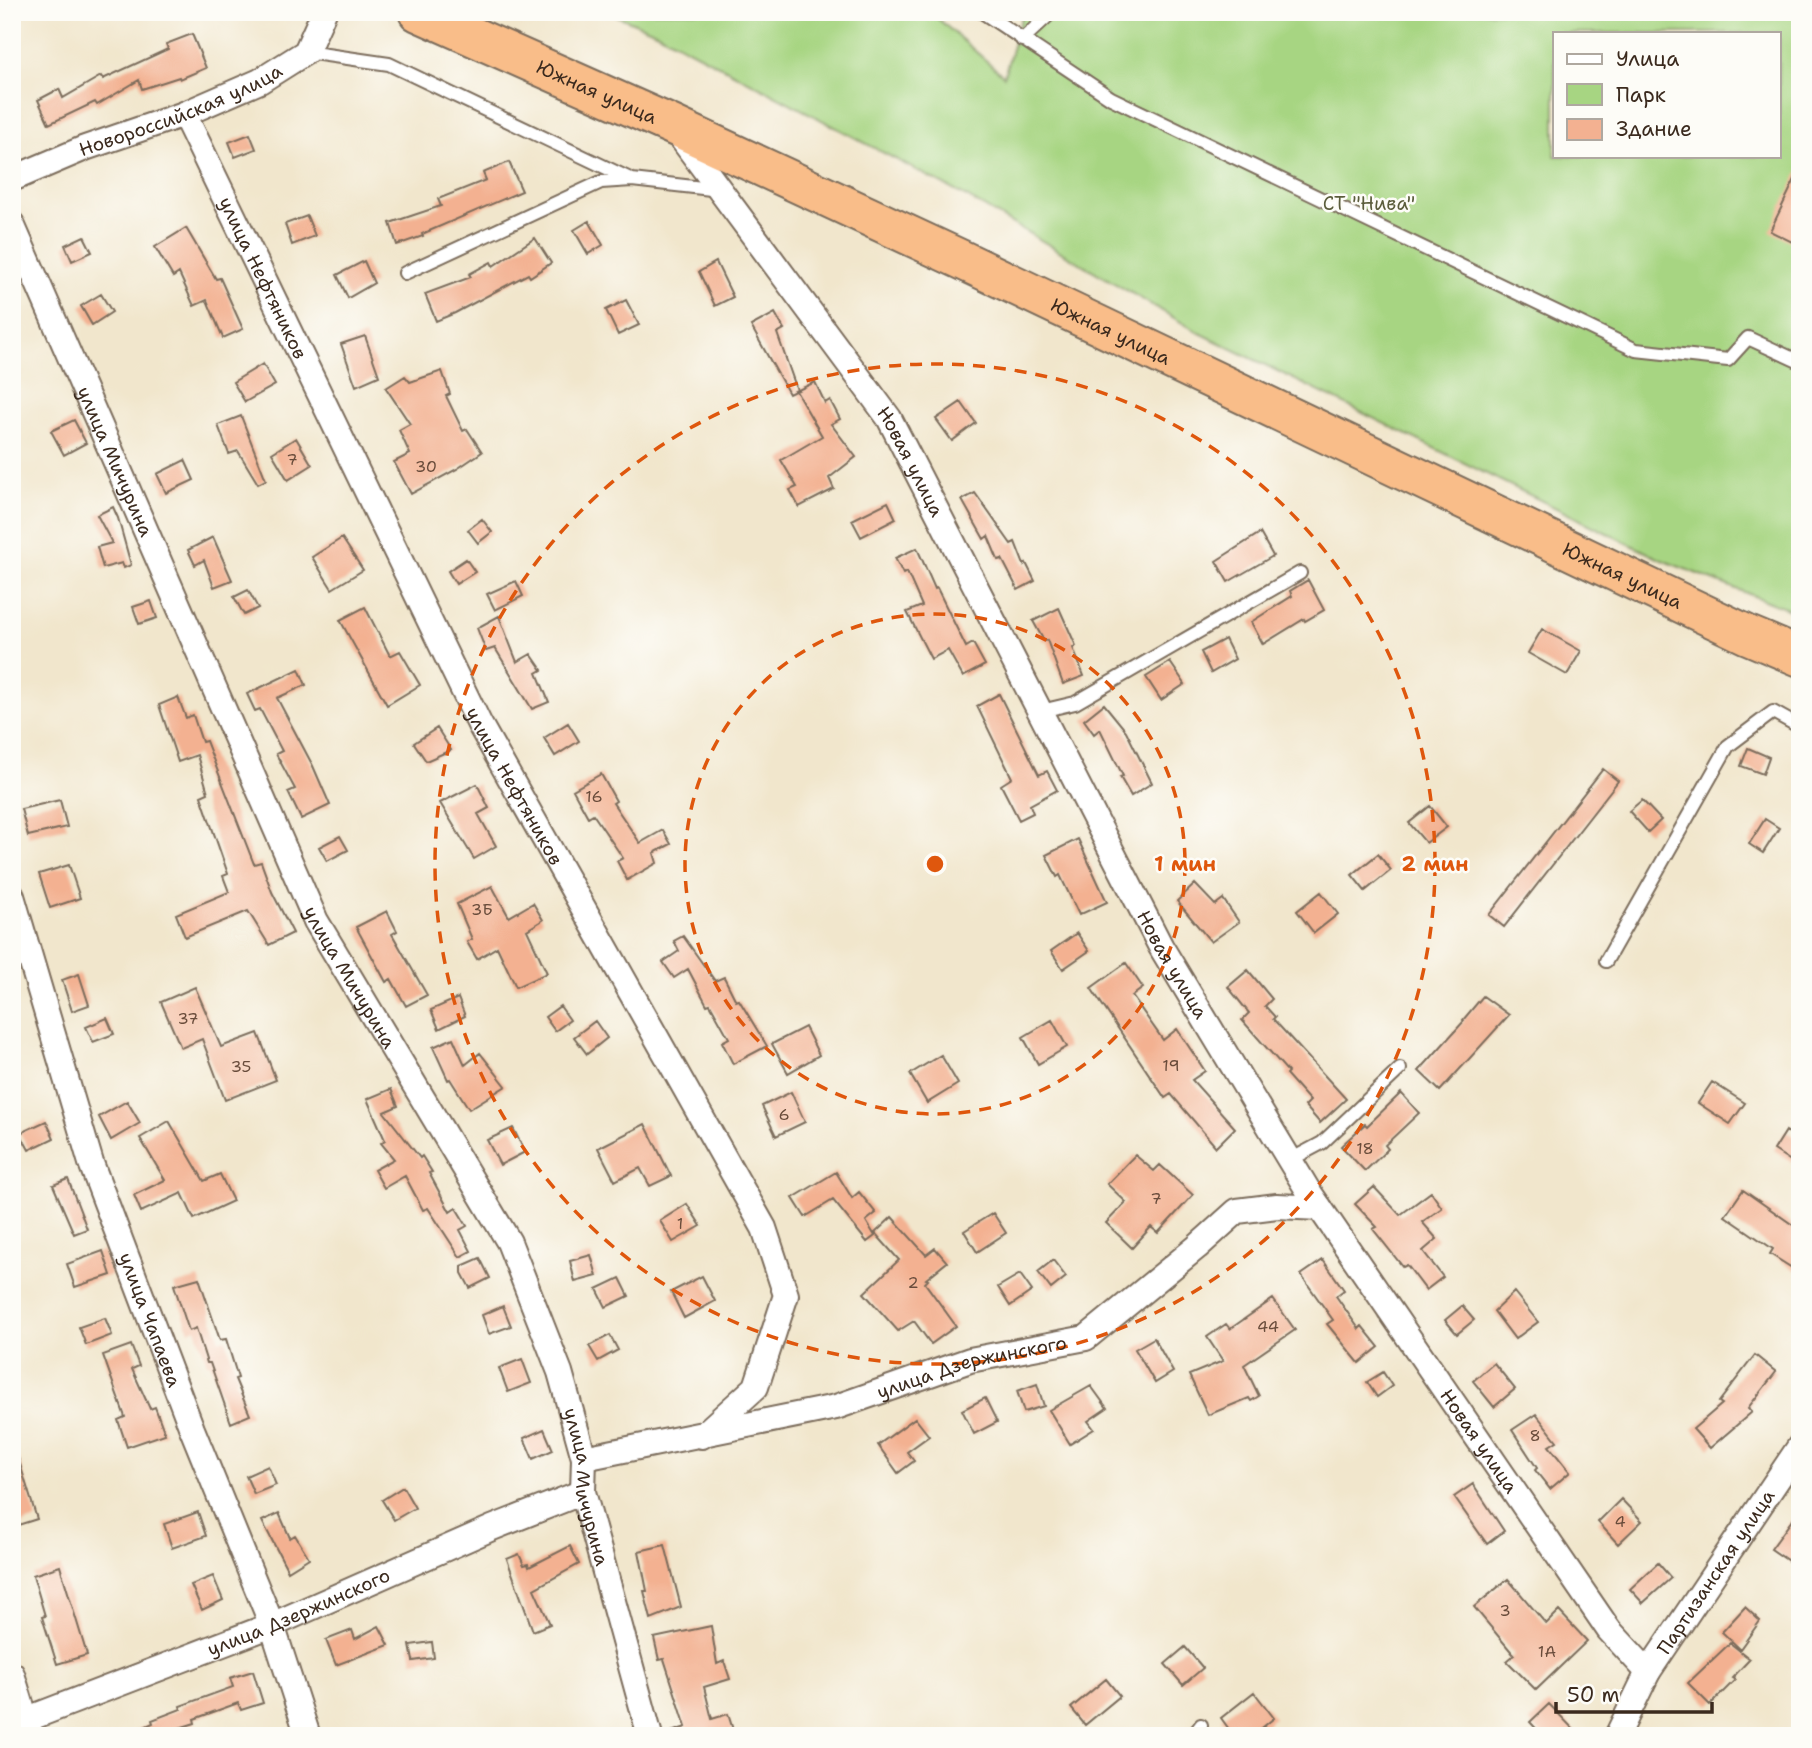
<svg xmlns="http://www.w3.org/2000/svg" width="1812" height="1748" viewBox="0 0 1812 1748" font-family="'Shantell Sans',sans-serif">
  <rect width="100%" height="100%" fill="#fdfcf7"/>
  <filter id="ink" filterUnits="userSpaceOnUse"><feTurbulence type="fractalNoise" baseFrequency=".0143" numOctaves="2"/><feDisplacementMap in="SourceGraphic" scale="14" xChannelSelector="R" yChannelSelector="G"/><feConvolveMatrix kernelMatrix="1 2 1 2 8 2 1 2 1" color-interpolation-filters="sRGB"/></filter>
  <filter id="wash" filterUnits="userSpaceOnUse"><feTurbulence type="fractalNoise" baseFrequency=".00686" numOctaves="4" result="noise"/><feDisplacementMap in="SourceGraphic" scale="28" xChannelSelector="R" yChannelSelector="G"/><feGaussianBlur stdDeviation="1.57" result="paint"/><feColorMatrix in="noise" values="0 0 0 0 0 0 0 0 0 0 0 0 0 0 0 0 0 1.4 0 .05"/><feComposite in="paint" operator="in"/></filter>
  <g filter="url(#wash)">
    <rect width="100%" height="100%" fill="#f1e6cc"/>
    <!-- green -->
    <path fill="#a7d582" stroke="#718050" stroke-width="2" fill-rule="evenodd" d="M608,12H930L1004,76L1023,12H1800V614L1662,560L1200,333L965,196L654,31ZM1555,33H1779V156H1555Z"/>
    <g id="blocks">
      <!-- building -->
      <path fill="#f3b191" d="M192,34L206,68L180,79L179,77L142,89L139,80L97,105L95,102L49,124L38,100L59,89L63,98L101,76L103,79L168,49L166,44Z
        M250,134L256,149L235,157L229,142Z
        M509,162L522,191L422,234L423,236L397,245L390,223L441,206L438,199L486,180L483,173Z
        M1800,169V246L1770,231Z
        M307,216L315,236L292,245L285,224Z
        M589,221L603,245L588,254L574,230Z
        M186,228L216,279L220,278L243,329L223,338L207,300L194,306L179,273L173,277L155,247Z
        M84,236L92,252L72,261L65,245Z
        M535,238L551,263L530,277L528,274L455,313L436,321L425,294L471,277L469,274L491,262L493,266Z
        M364,261L374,283L348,298L337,275Z
        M716,262L733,297L715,306L699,272Z
        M101,294L112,312L92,325L81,306Z
        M626,300L639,325L618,335L606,310Z
        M775,313L784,329L777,333L797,390L789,394L751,326Z
        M365,336L379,376L356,386L341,344Z
        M263,364L275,385L245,402L233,382Z
        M442,371L450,394L446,396L463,431L467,429L482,452L457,469L411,494L394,462L410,454L399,430L410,424L386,388L405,376L410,382Z
        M815,382L825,403L830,400L840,419L831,424L856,457L829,478L834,489L799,507L790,490L797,487L781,460L822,436L796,391Z
        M961,402L976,423L952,441L936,419Z
        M241,416L266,480L258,484L238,451L229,454L218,425Z
        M74,420L86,443L64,455L51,431Z
        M296,438L312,465L288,480L272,453Z
        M185,460L194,480L166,493L157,474Z
        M975,493L1011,544L1015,542L1024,565L1026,563L1035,581L1018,590L1002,559L998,560L988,536L984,539L962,500Z
        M888,502L896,519L861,537L852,520Z
        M113,507L118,518L131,565L124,568L122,563L103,568L97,547L112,543L97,515Z
        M482,519L492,532L478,543L468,530Z
        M1260,533L1273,556L1228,582L1216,561Z
        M213,537L232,580L214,587L204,560L195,565L188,550Z
        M342,538L363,570L332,589L312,557Z
        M917,548L935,589L937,588L966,647L973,643L985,665L963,677L948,650L931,659L907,612L922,606L907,572L903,574L895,558Z
        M466,559L475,572L456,584L448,571Z
        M1308,580L1324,610L1305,621L1304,619L1263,644L1251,622L1292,596L1290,591Z
        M516,581L523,596L495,610L487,594Z
        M248,590L258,608L244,615L234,597Z
        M151,601L157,618L139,624L133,607Z
        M365,607L390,656L400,651L420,685L387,705L340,620Z
        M1059,608L1076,646L1073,648L1084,676L1063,684L1047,640L1044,641L1033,621Z
        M499,616L517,662L531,654L542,670L537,673L549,702L532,709L495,648L486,651L477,628Z
        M1542,629L1581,651L1567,675L1528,653Z
        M1225,639L1235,659L1211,673L1201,652Z
        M1170,662L1185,684L1161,700L1146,677Z
        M299,669L306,685L277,698L313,766L330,805L301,819L288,792L295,789L276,754L282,751L260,709L255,711L247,694Z
        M999,694L1039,775L1047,771L1057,790L1030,805L1033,813L1019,820L1001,785L1012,778L977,706Z
        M178,697L186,718L193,715L202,742L206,741L254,864L261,862L272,892L293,933L269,945L248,911L185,937L176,914L229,892L223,876L228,874L201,796L208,793L197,755L178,762L159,705Z
        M1104,704L1126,731L1152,783L1131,796L1120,777L1123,776L1100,729L1094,734L1084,720Z
        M568,723L579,741L555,756L544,738Z
        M437,728L451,750L426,761L414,743Z
        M1748,748L1769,757L1763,774L1741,766Z
        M1603,769L1618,781L1504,927L1489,915Z
        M601,774L616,801L613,803L640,843L663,830L671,844L654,853L657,863L627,880L617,861L623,858L593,814L588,817L573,790Z
        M477,784L489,808L478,814L496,846L474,859L440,803Z
        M60,800L67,827L28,836L21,809Z
        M1642,800L1661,820L1648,832L1629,811Z
        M1430,806L1447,827L1426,843L1409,823Z
        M1765,819L1779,828L1763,853L1749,844Z
        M340,836L348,850L327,861L319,847Z
        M1078,839L1107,902L1079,915L1060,875L1057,877L1046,855Z
        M1378,854L1391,870L1365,891L1352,875Z
        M69,865L80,898L50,908L39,874Z
        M1195,884L1215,905L1223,899L1239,922L1211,942L1177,901Z
        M492,886L509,917L533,903L543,920L527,930L547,973L516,987L497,947L477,959L467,942L472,939L457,904Z
        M1321,892L1338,914L1314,933L1297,911Z
        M387,911L397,931L392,934L427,995L406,1006L391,979L386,982L356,927Z
        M1077,933L1089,951L1063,969L1051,951Z
        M683,936L715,981L724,977L736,1001L739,1000L767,1046L733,1064L722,1042L729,1038L710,1004L707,1005L688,969L674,978L663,962L679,951L674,941Z
        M1126,963L1143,988L1132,996L1163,1040L1177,1029L1205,1071L1192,1080L1235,1128L1216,1147L1171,1094L1165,1098L1091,988Z
        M1248,970L1272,999L1265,1006L1275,1017L1273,1019L1346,1099L1320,1123L1305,1106L1310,1101L1286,1074L1288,1072L1242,1020L1249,1013L1228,987Z
        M79,974L89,1005L72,1011L62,980Z
        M195,987L221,1047L258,1033L276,1080L225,1100L202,1039L181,1048L161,1002Z
        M1483,996L1509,1015L1440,1091L1419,1071L1464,1021L1463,1020Z
        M458,998L465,1016L439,1029L431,1010Z
        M560,1006L570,1020L555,1031L545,1017Z
        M107,1018L114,1034L93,1042L86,1027Z
        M1052,1020L1067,1047L1038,1064L1023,1037Z
        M595,1021L607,1038L587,1054L574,1037Z
        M805,1027L819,1055L788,1073L772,1044Z
        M453,1038L465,1065L480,1053L506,1086L469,1109L450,1079L448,1080L433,1047Z
        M941,1055L958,1084L927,1103L910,1074Z
        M1712,1082L1745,1103L1730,1124L1698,1103Z
        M391,1089L398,1106L384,1112L420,1158L422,1156L432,1172L429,1173L450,1212L456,1208L467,1226L460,1230L471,1251L460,1257L428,1208L423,1210L405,1176L384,1188L374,1170L394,1159L381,1143L385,1140L367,1099Z
        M791,1092L805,1122L776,1136L762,1106Z
        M1401,1093L1419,1113L1385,1145L1388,1149L1365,1171L1341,1146L1365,1124L1367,1126Z
        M127,1101L140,1123L111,1140L99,1117Z
        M46,1121L54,1138L29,1150L20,1133Z
        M169,1121L204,1181L220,1174L233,1201L194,1219L182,1193L141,1212L134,1195L165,1180L140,1138Z
        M645,1124L671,1176L650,1186L640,1168L615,1181L598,1148Z
        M513,1128L525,1152L500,1165L487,1140Z
        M1786,1131L1800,1140V1167L1774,1150Z
        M1135,1155L1154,1171L1160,1165L1193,1195L1158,1233L1151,1227L1132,1248L1106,1223L1126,1202L1107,1184Z
        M836,1172L852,1198L859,1192L876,1213L866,1221L875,1236L867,1242L833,1200L805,1217L793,1198Z
        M68,1179L87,1229L74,1234L53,1185Z
        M1374,1187L1400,1215L1431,1192L1442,1208L1422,1222L1437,1239L1423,1251L1443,1277L1426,1290L1407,1265L1403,1267L1373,1229L1377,1227L1355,1204Z
        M1743,1190L1800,1230V1273L1770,1254L1773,1249L1725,1216Z
        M687,1204L701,1226L673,1242L660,1221Z
        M993,1213L1006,1233L977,1252L964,1231Z
        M892,1217L926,1255L935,1248L947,1262L926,1279L928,1280L925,1283L956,1326L931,1344L914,1321L898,1331L864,1293L899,1260L875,1233Z
        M103,1251L111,1275L75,1287L67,1264Z
        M591,1255L597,1276L575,1282L570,1261Z
        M480,1258L490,1278L470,1288L462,1273V1266Z
        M1053,1260L1066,1277L1051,1289L1038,1272Z
        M1323,1260L1344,1290L1336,1296L1359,1329L1362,1326L1379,1347L1359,1363L1327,1324L1333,1320L1301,1275Z
        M1020,1274L1032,1291L1010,1306L998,1287Z
        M702,1276L715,1301L684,1318L671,1292Z
        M199,1278L220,1340L226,1339L238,1378L235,1379L250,1415L231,1423L210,1363H207L196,1328L189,1331L174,1285Z
        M620,1278L629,1296L606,1307L597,1289Z
        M1514,1292L1538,1322L1515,1339L1494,1311Z
        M1273,1299L1295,1330L1244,1365L1259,1396L1251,1401L1249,1398L1208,1415L1189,1375L1223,1361L1207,1337L1226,1324L1230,1329Z
        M503,1306L511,1326L489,1334L482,1315Z
        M1462,1306L1474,1320L1457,1334L1445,1320Z
        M105,1318L112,1335L86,1345L79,1327Z
        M610,1335L618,1350L598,1361L589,1346Z
        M1154,1338L1173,1372L1155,1383L1135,1349Z
        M131,1345L139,1366L132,1369L150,1409L155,1407L165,1434L127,1447L118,1420L125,1417L103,1355Z
        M1755,1355L1776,1372L1748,1408L1752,1412L1710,1448L1693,1429L1722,1404L1719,1402Z
        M522,1359L531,1383L508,1392L499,1368Z
        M1494,1363L1515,1389L1494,1407L1473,1381Z
        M1383,1372L1392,1386L1377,1397L1367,1382Z
        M1037,1384L1044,1406L1024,1412L1017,1391Z
        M1091,1386L1107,1408L1088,1421L1094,1429L1070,1444L1049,1410Z
        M985,1398L997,1422L974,1434L962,1410Z
        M1536,1414L1557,1441L1549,1446L1570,1472L1550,1489L1535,1470L1537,1468L1512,1430Z
        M915,1418L929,1436L907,1452L914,1461L898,1473L878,1445Z
        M544,1429L553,1450L533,1459L524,1438Z
        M16,1451L37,1519L12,1527V1452Z
        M268,1466L276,1485L254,1494L246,1476Z
        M1473,1484L1504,1531L1487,1544L1454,1497Z
        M403,1487L415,1508L394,1520L382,1500Z
        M1621,1499L1642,1521L1618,1544L1598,1522Z
        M1800,1509V1569L1771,1549Z
        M198,1512L206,1536L172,1548L164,1524Z
        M279,1513L290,1538L295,1535L309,1558L288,1571L262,1521Z
        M665,1545L681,1607L651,1619L644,1591H647L639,1551Z
        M570,1546L579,1564L534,1589L550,1624L533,1631L507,1559L519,1554L524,1565L528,1564L529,1567Z
        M1658,1563L1671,1578L1643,1603L1630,1589Z
        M60,1566L87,1655L57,1664L42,1617L45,1616L33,1575Z
        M213,1576L223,1600L202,1610L191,1585Z
        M1508,1579L1546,1624L1559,1611L1587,1641L1536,1690L1507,1661L1514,1655L1474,1607Z
        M1745,1607L1760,1621L1740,1649L1722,1632Z
        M379,1626L389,1645L336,1665L326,1640L352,1630L355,1639Z
        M711,1626L717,1664L724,1661L730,1679L704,1687L712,1719L728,1714L733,1730L717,1736H671V1732L686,1727L664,1659L659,1660L654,1638Z
        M432,1642L434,1658L413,1661L410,1645Z
        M1730,1643L1750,1659L1732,1678L1735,1680L1710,1705L1688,1683Z
        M1185,1647L1203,1668L1183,1685L1165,1664Z
        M253,1671L263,1703L241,1710L238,1703L194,1719L195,1723L173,1730L175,1736H124L153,1723L152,1720L181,1709L180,1706L233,1687L230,1678Z
        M1106,1679L1120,1696L1085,1725L1071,1708Z
        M1254,1692L1274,1718L1252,1736H1234L1221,1718Z
        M1549,1704L1580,1736H1543L1530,1722Z"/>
    </g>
  </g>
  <g filter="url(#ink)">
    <use href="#blocks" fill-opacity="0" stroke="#7b6c5b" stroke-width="2"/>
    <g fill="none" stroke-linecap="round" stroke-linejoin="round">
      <defs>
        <path id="service" d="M982,12L1111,98L1636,350L1728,360L1748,338L1800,362
          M1022,40L1052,12
          M306,52L389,64L632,180
          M405,273L601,182L632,180L720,190
          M1041,711L1075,703L1300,573
          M1606,961L1728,746L1773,712L1800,727
          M1290,1160L1322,1143L1400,1069
          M1193,1736L1201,1725"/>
        <g id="minor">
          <path id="s1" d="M184,114L480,725L764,1228L786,1295L756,1387L702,1436"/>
          <path id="s2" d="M676,131L889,418L1161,947L1309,1192L1609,1630L1648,1672"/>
          <path id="s3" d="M12,179L85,148L184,114L260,81L306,52L324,12"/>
          <path id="s4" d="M12,224L316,921L509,1242L560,1372L584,1458L583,1492L650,1736"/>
          <path id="s5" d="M12,896L91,1163L192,1429L272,1625L308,1736"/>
          <path id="s6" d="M584,1458L836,1407L970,1360L1086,1338L1197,1247L1237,1211L1277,1206L1320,1208"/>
          <path d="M12,1674L30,1733"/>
          <path id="s7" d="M12,1725L272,1625L492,1528L583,1492"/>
          <path id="s8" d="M1617,1736L1648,1672L1800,1446"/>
        </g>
        <g id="trunk">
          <path id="s9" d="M418,12L672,125L960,259L1748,635L1800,657"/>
        </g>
      </defs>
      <!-- service casing -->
      <use href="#service" stroke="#7b6c5b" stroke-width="16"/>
      <!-- minor casing -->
      <use href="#minor" stroke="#7b6c5b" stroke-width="28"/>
      <!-- trunk casing -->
      <use href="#trunk" stroke="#7b6c5b" stroke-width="42"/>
      <!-- service -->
      <use href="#service" stroke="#fff" stroke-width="12"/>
      <!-- minor -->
      <use href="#minor" stroke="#fff" stroke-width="24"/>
      <!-- trunk -->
      <use href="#trunk" stroke="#f9bd89" stroke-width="38"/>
    </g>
  </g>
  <!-- distance rings -->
  <g fill="none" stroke="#df570d" stroke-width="3.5" stroke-dasharray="12 9">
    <circle cx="935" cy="864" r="250"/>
    <circle cx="935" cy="864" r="500"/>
  </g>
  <g text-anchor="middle" stroke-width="5" stroke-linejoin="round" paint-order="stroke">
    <!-- number labels -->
    <g font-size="16" fill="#694c3b">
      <text x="292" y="465">7</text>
      <text x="426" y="472">30</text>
      <text x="594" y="802">16</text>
      <text x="482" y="915">3Б</text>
      <text x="188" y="1024">37</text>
      <text x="1171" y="1071">19</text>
      <text x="241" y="1072">35</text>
      <text x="784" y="1120">6</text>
      <text x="1365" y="1154">18</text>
      <text x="1156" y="1204">7</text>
      <text x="680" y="1229">1</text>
      <text x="913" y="1288">2</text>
      <text x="1268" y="1332">44</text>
      <text x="1535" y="1441">8</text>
      <text x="1620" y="1527">4</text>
      <text x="1505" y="1616">3</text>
      <text x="1547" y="1657">1А</text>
    </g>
    <!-- street labels -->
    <g font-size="19" fill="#3b2a1e" stroke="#fdfcf7">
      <text dy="7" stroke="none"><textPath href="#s9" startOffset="196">Южная улица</textPath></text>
      <text dy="7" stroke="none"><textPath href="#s3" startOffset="182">Новороссийская улица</textPath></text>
      <text dy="7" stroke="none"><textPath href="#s1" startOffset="182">улица Нефтяников</textPath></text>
      <text dy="7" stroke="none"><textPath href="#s9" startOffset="763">Южная улица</textPath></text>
      <text dy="7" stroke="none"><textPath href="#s4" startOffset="259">улица Мичурина</textPath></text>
      <text dy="7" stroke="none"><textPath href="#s2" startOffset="406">Новая улица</textPath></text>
      <text dy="7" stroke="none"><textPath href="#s9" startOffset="1330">Южная улица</textPath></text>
      <text dy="7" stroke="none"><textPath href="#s1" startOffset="749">улица Нефтяников</textPath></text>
      <text dy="7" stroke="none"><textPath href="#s2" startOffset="973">Новая улица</textPath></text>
      <text dy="7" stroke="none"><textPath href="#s4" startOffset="826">улица Мичурина</textPath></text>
      <text dy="7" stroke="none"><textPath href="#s5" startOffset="446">улица Чапаева</textPath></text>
      <text dy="7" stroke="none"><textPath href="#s6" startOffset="399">улица Дзержинского</textPath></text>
      <text dy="7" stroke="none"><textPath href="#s2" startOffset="1540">Новая улица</textPath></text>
      <text dy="7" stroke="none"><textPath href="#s4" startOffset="1393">улица Мичурина</textPath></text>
      <text dy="7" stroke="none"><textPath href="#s8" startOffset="192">Партизанская улица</textPath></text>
      <text dy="7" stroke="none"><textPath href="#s7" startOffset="308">улица Дзержинского</textPath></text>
    </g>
    <!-- park labels -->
    <g font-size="19" fill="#5b5d3c" stroke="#fdfcf7">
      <text x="1369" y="210">СТ "Нива"</text>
    </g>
  </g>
  <circle cx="935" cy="864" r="10" fill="#df570d" stroke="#fdfcf7" stroke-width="3.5"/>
  <g font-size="21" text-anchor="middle" font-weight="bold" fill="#df570d" stroke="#fdfcf7" stroke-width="5" stroke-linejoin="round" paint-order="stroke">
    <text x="1185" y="871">1 мин</text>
    <text x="1435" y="871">2 мин</text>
  </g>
  <!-- margin -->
  <rect width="1812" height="1748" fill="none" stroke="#fdfcf7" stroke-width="42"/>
  <!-- legend -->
  <rect x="1553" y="32" width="228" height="126" fill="#fdfcf7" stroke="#afa8a0" stroke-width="2"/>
  <rect x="1567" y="54" width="35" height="10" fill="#ffffff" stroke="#afa8a0" stroke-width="2"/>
  <text x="1616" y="66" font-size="21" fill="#3b2a1e">Улица</text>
  <rect x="1567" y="84" width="35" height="21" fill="#a7d582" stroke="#afa8a0" stroke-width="2"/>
  <text x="1616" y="102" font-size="21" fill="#3b2a1e">Парк</text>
  <rect x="1567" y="119" width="35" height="21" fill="#f3b191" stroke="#afa8a0" stroke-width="2"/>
  <text x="1616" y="136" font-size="21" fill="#3b2a1e">Здание</text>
  <!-- scale -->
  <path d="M1556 1702v10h156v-10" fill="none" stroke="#3b2a1e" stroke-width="3.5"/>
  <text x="1567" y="1702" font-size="21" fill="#3b2a1e" stroke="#fdfcf7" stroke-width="5" paint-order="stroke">50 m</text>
</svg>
